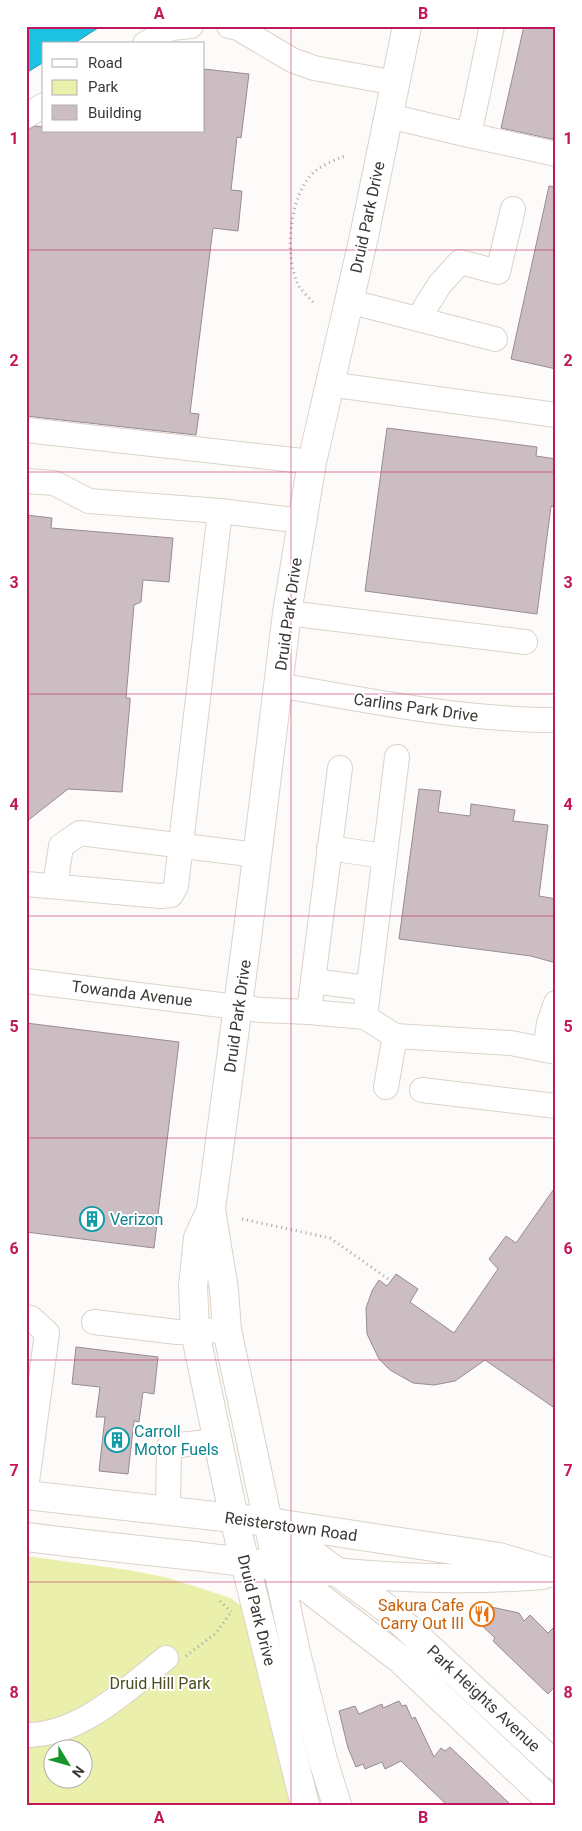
<svg xmlns="http://www.w3.org/2000/svg" width="582" height="1831" viewBox="0 0 582 1831" font-family="Roboto,sans-serif">
  <rect width="100%" height="100%" fill="#fdfbf9"/>
  <!-- green -->
  <path fill="#eaf0ab" fill-rule="evenodd" d="M26,1556L128,1570L165,1577L231,1598L245,1609L296,1805H26ZM52,1748H82V1778H52Z"/>
  <!-- water -->
  <path fill="#1bc2e1" stroke="#2599ad" d="M26,26H101L73,44H44V62L26,73Z"/>
  <!-- building -->
  <path fill="#cbbdc2" stroke="#998c91" d="M524,26H556V140L501,128Z
    M204,69L249,74L241,138L237,137L231,190L242,191L238,231L213,228L190,413L199,414L196,435L26,416V130L35,126L44,127V131H204Z
    M549,186L556,187V369L511,359Z
    M387,428L537,447L536,456L556,459V507L551,506L537,614L365,591Z
    M26,515L52,518L51,528L173,538L169,582L143,580L141,602L134,605L126,698H130V702L122,792L68,789L26,822Z
    M419,789L441,791L438,812L470,816L471,804L515,810L513,821L548,825L539,896L556,899V963L531,956L399,939Z
    M26,1023L179,1042L154,1248L26,1232Z
    M556,1186V1409L485,1360L455,1381L434,1385L413,1383L390,1370L379,1359L367,1334L366,1308L372,1291L379,1280L387,1286L396,1274L418,1289L410,1302L454,1333L498,1269L489,1259L506,1236L516,1243Z
    M76,1347L158,1357L154,1394L143,1392L139,1422L134,1421L128,1474L99,1471L105,1417H96L100,1387L72,1384Z
    M482,1605L519,1613L524,1621L530,1615L548,1633L556,1625V1685L548,1694L493,1641L495,1638L472,1616Z
    M399,1701L402,1706L406,1705L412,1719L415,1717L434,1757L441,1748L445,1751L450,1747L511,1805H447L401,1761L385,1769L382,1762L365,1769L363,1764L356,1767L348,1748L339,1711L355,1706L359,1714L382,1704L383,1708Z"/>
  <g fill="none" stroke-linecap="round" stroke-linejoin="round">
    <defs>
      <path id="minor" d="M229,26L238,28L292,60L314,68L396,83
        M492,26L469,135L556,154
        M145,44L171,28L191,26
        M26,116L44,105
        M389,116L469,135
        M348,301L495,339
        M418,319L440,284L460,262L498,272L513,209
        M328,384L556,415
        M26,430L312,462
        M26,481L54,483L89,501L220,511L302,521
        M287,613L525,642
        M278,685C370,701 462,720 556,720
        M340,768L309,1012L365,1017L395,1036L511,1043L556,1052
        M329,848L384,856
        M26,884L161,896L171,895L176,886L220,511
        M55,886L61,846L80,833L257,855
        M26,981L261,1010L309,1012
        M313,981L367,988
        M365,1017L397,757
        M545,1050L549,1023L556,1003
        M386,1087L395,1036
        M422,1090L556,1106
        M26,1317L31,1318L47,1333L26,1489
        M94,1322L177,1332L227,1330
        M168,1510L169,1446L218,1441
        M26,1735C81,1735 126,1690 166,1658"/>
      <path id="major" d="M211,1210L198,1238L193,1286L195,1332L234,1518L305,1805
        M26,1495L269,1522L499,1557L556,1574
        M272,1524L386,1608L556,1766
        M26,1537C83,1544 139,1550 195,1556C314,1571 422,1585 542,1575
        M280,1567L400,1659L555,1805
        M337,1805L323,1760L296,1653L227,1330L224,1290L211,1209L248,930L287,613L312,462L363,241L407,26"/>
    </defs>
    <!-- minor casing -->
    <use href="#minor" stroke="#dcd2c8" stroke-width="26"/>
    <!-- major casing -->
    <use href="#major" stroke="#dcd2c8" stroke-width="30"/>
    <!-- path -->
    <path stroke="#a6a3a0" stroke-width="3" stroke-dasharray="1 4" stroke-linecap="butt" d="M313,302C308,297 302,291 298,285C284,255 289,195 314,172C323,165 334,160 345,156
      M242,1219L330,1238L391,1281
      M220,1601L231,1612
      M186,1656L216,1633L231,1612"/>
    <!-- minor -->
    <use href="#minor" stroke="#fff" stroke-width="24"/>
    <!-- major -->
    <use href="#major" stroke="#fff" stroke-width="28"/>
  </g>
  <!-- grid -->
  <path fill="none" stroke="#c2185b" stroke-width="1" stroke-opacity="0.55" d="M291,26V1805M26,250H556M26,472H556M26,694H556M26,916H556M26,1138H556M26,1360H556M26,1582H556"/>
  <!-- icons -->
  <defs>
    <symbol id="building-ring" viewBox="-11 -11 22 22"><circle r="9.5" fill="#fff" stroke="#0f9aa8" stroke-width="1.5"/><path d="M-4-6H4V6H1V3H-1V6H-4ZM-2.5-4.3h1.7v1.8h-1.7ZM.8-4.3h1.7v1.8H.8ZM-2.5-1h1.7V.8h-1.7ZM.8-1h1.7V.8H.8Z" fill="#0f9aa8"/></symbol>
    <symbol id="restaurant-ring" viewBox="-11 -11 22 22"><circle r="9.5" fill="#fff" stroke="#e8710a" stroke-width="1.5"/><path d="M-5-6h1v4h1v-4h1v4h1v-4h1v5L-1.5 .5V6h-2V.5L-5-1ZM5-6V6H3V1.5H1.5Q1.5-4 5-6Z" fill="#e8710a"/></symbol>
  </defs>
  <g fill-rule="evenodd">
    <use href="#building-ring" x="78" y="1205" width="28" height="28"/>
    <use href="#building-ring" x="103" y="1426" width="28" height="28"/>
    <use href="#restaurant-ring" x="468" y="1600" width="28" height="28"/>
  </g>
  <g text-anchor="middle" stroke-width="4" stroke-linejoin="round" paint-order="stroke">
    <!-- street labels -->
    <g font-size="16" fill="#3c3834" stroke="#fff">
      <text transform="translate(367 217) rotate(-78)" y="6">Druid Park Drive</text>
      <text transform="translate(288 614) rotate(-82)" y="6">Druid Park Drive</text>
      <text transform="translate(416 707) rotate(8)" y="6">Carlins Park Drive</text>
      <text transform="translate(132 993) rotate(7)" y="6">Towanda Avenue</text>
      <text transform="translate(237 1016) rotate(-82)" y="6">Druid Park Drive</text>
      <text transform="translate(291 1526) rotate(8)" y="6">Reisterstown Road</text>
      <text transform="translate(257 1610) rotate(76)" y="6">Druid Park Drive</text>
      <text transform="translate(484 1698) rotate(43)" y="6">Park Heights Avenue</text>
    </g>
    <!-- culture labels -->
    <g font-size="16" fill="#0d838f" stroke="#fff" text-anchor="start">
      <text x="110" y="1225">Verizon</text>
      <text x="134" y="1437">Carroll<tspan x="134" dy="18">Motor Fuels</tspan></text>
    </g>
    <!-- food labels -->
    <g font-size="16" fill="#c56008" stroke="#fff" text-anchor="end">
      <text x="464" y="1611">Sakura Cafe<tspan x="464" dy="18">Carry Out III</tspan></text>
    </g>
    <!-- park labels -->
    <g font-size="16" fill="#4b4e23" stroke="#fff">
      <text x="160" y="1689">Druid Hill Park</text>
    </g>
  </g>
  <!-- border -->
  <rect width="582" height="1831" fill="none" stroke="#ffffff" stroke-width="55"/>
  <!-- legend -->
  <rect x="42" y="42" width="162" height="90" fill="#ffffff" stroke="#b1afae"/>
  <rect x="52" y="59" width="25" height="8" fill="#ffffff" stroke="#b1afae"/>
  <text x="88" y="68" font-size="15" fill="#3c3834">Road</text>
  <rect x="52" y="80" width="25" height="15" fill="#eaf0ab" stroke="#b1afae"/>
  <text x="88" y="92" font-size="15" fill="#3c3834">Park</text>
  <rect x="52" y="105" width="25" height="15" fill="#cbbdc2" stroke="#b1afae"/>
  <text x="88" y="118" font-size="15" fill="#3c3834">Building</text>
  <!-- north arrow -->
  <g transform="translate(68 1764) rotate(127)"><circle r="24" fill="#ffffff" stroke="#b1afae"/>
  <path d="M0-4L9 19L0 12L-9 19Z" fill="#17972a"/>
  <text y="-8" font-size="14" font-weight="bold" text-anchor="middle" fill="#3c3834">N</text>
  </g>
  <rect x="28" y="28" width="526" height="1776" fill="none" stroke="#c2185b" stroke-width="2"/>
  <g font-size="16" text-anchor="middle" font-weight="bold" fill="#c2185b">
    <text x="159" y="19">A</text>
    <text x="423" y="19">B</text>
    <text x="14" y="144">1</text>
    <text x="568" y="144">1</text>
    <text x="14" y="366">2</text>
    <text x="568" y="366">2</text>
    <text x="14" y="588">3</text>
    <text x="568" y="588">3</text>
    <text x="14" y="810">4</text>
    <text x="568" y="810">4</text>
    <text x="14" y="1032">5</text>
    <text x="568" y="1032">5</text>
    <text x="14" y="1254">6</text>
    <text x="568" y="1254">6</text>
    <text x="14" y="1476">7</text>
    <text x="568" y="1476">7</text>
    <text x="14" y="1698">8</text>
    <text x="568" y="1698">8</text>
    <text x="159" y="1823">A</text>
    <text x="423" y="1823">B</text>
  </g>
</svg>
